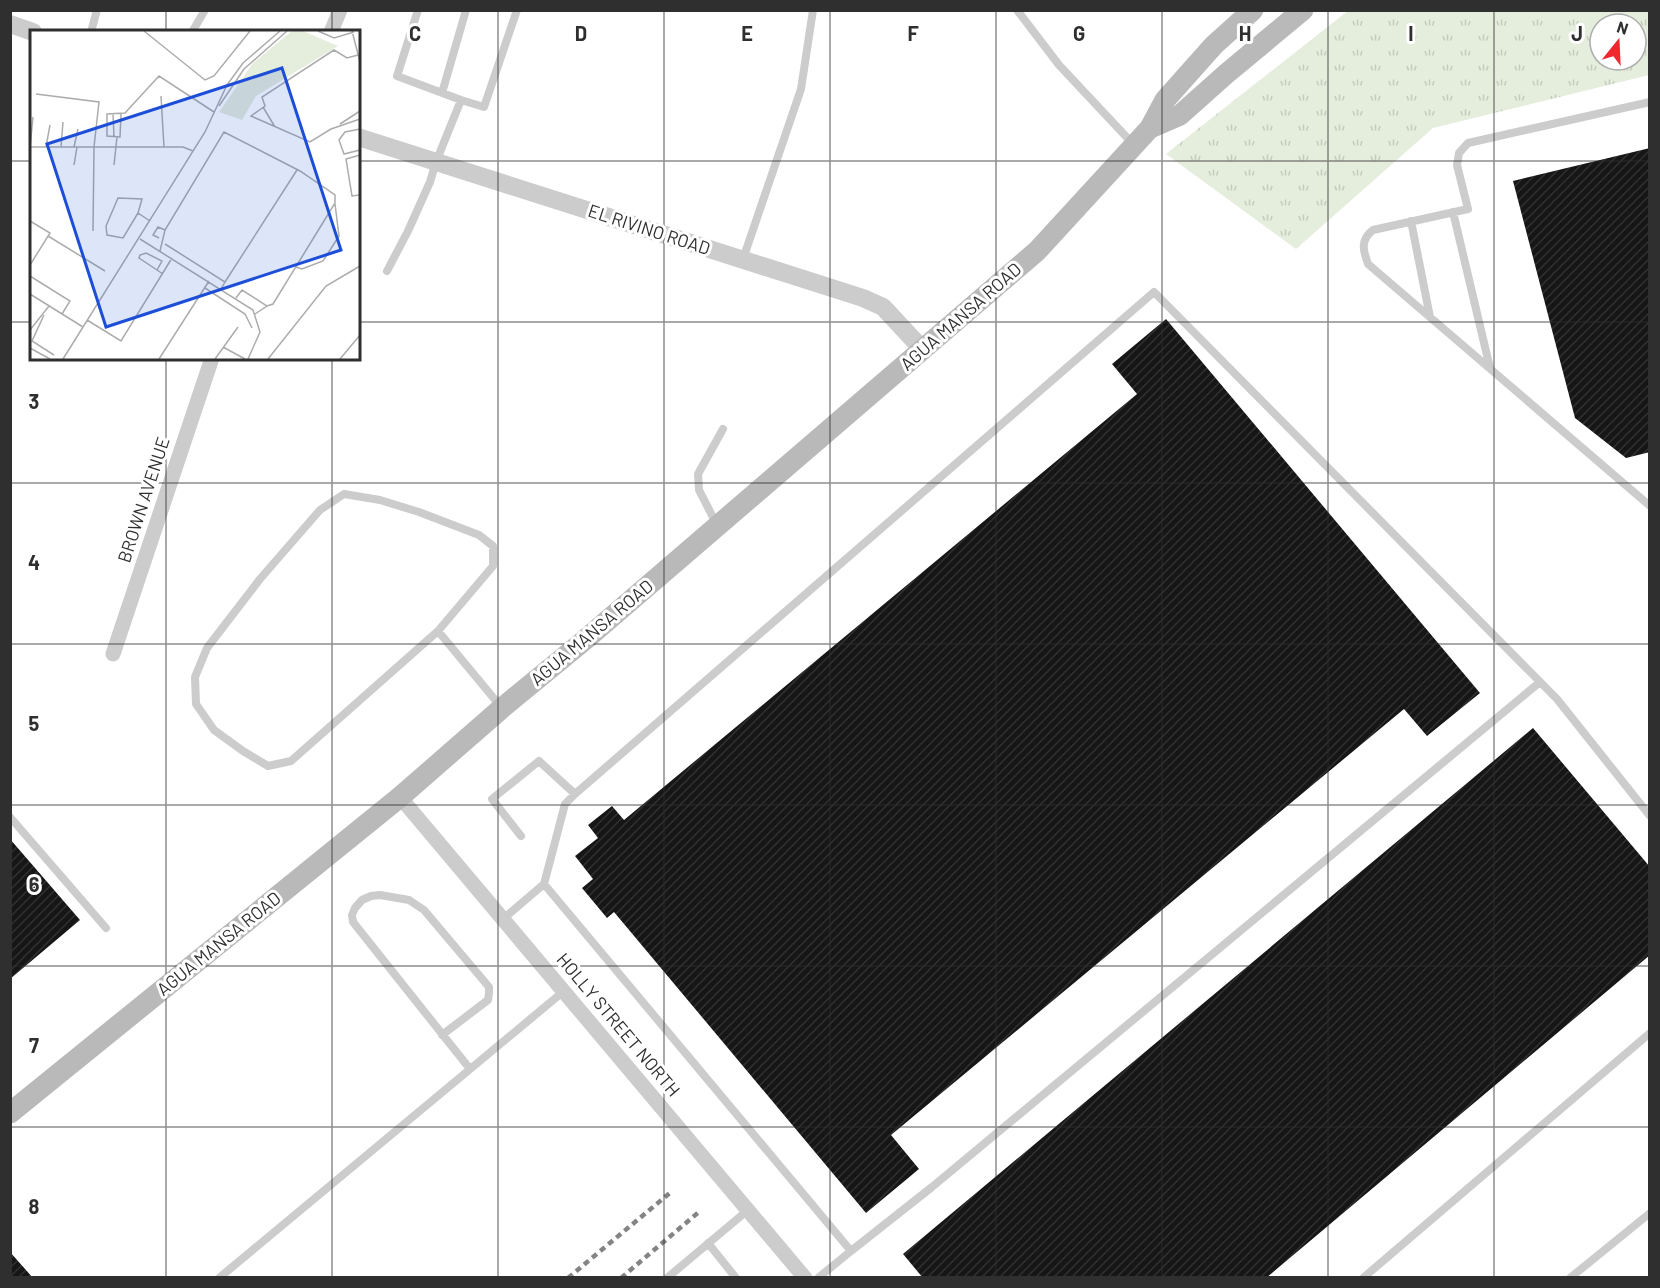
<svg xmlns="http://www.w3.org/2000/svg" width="1660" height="1288" viewBox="0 0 1660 1288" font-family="Barlow,sans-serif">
<defs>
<pattern id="grass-tufts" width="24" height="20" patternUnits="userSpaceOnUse" patternTransform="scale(1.5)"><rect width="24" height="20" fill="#e5eddc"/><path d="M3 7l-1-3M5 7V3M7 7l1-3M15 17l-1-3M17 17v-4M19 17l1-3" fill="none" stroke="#c5ccbd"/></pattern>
<pattern id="building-hatch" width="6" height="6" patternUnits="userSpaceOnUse" patternTransform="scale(1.5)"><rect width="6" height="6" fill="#161616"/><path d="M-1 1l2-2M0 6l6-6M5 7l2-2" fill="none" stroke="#303030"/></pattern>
</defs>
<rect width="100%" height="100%" fill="#fff"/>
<!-- grass -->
<path fill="url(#grass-tufts)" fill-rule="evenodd" d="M1349,10l300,1v64l-216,53 -137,121 -130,-95zM1600,24h36v36h-36z"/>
<!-- building -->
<path fill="url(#building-hatch)" d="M1650,148v304l-24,6 -51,-40 -62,-237z
M1166,319l314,374 -53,43 -23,-27 -513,426 28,34 -53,44 -252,-301 -7,6 -25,-30 11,-9 -18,-23 23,-18 -10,-13 24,-19 12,14 513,-426 -25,-30z
M1533,728l117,139v88l-384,323h-343l-20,-24z
M10,839l70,81 -70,59z
M10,1252l23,26h-23z"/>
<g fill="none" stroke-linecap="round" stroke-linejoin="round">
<!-- service -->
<path stroke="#ccc" stroke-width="8" d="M418,10l-21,66 64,24 23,7 33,-97
M1017,10l42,55 74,79
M91,32l6,-22
M192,32l13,-22
M442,93l24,-83
M1650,102l-182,41 -9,10 -2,12 11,44 -95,21c-13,10 -10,20 -5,34l282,242
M1453,212l37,156
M1411,221l19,96
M743,259l58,-170 12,-79
M387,271l21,-40 22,-49 6,-20 25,-62
M717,525l-18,-35 -1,-16 25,-45
M438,631l-147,130 -23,5 -25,-15 -29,-21 -18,-26 -1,-27 12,-29 53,-69 60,-69 24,-16 36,6 39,12 60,23 14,11v20l-55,65 63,76
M10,817l96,111
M521,836l-29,-37 47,-38 36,33
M544,884l307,367 -33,27
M503,919l41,-35 21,-80 10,-10 579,-502 403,407 93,117
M442,1035l46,-35 1,-7v-6l-65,-77 -15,-10 -29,-5 -9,1 -9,4 -7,8 -3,7 1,7 117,147
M708,1243l28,35
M851,1251l81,-64 608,-505
M219,1278l345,-287
M667,1278l81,-68
M1363,1278l287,-245
M1570,1278l80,-65"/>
<!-- minor -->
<path stroke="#ccc" stroke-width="15" d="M331,32l9,-22
M113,654l99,-296
M400,797l405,481"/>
<!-- tertiary -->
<path stroke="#ccc" stroke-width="18" d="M10,24l23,8
M358,137l505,161 20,9 40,43"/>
<!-- secondary -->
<path stroke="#b9b9b9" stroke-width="21" d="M1150,128l30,-13 46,-41 77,-64
M10,1113l390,-316 102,-89 84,-69 451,-388 113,-123 15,-28 49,-55 39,-35"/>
<!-- rail -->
<path stroke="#848484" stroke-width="4.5" stroke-dasharray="6 4.5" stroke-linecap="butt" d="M568,1278l103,-86
M621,1278l79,-67"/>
</g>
<!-- grid -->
<path fill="none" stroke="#2f2f2f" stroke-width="1.5" stroke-opacity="0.55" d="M166,10v22M332,10v22M498,10v1268M664,10v1268M830,10v1268M996,10v1268M1162,10v1268M1328,10v1268M1494,10v1268M10,161h22M358,161h1292M10,322h22M358,322h1292M166,358v920M332,358v920M10,483h1640M10,644h1640M10,805h1640M10,966h1640M10,1127h1640"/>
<g text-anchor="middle" stroke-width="6" stroke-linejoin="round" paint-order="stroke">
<!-- street labels -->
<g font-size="18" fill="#2f2f2f" stroke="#fff">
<text transform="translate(649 230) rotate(18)" y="6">EL RIVINO ROAD</text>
<text transform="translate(961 317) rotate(-41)" y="6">AGUA MANSA ROAD</text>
<text transform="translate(144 500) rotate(-72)" y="6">BROWN AVENUE</text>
<text transform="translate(592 633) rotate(-40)" y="6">AGUA MANSA ROAD</text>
<text transform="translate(219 944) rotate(-39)" y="6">AGUA MANSA ROAD</text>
<text transform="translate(618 1025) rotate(50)" y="6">HOLLY STREET NORTH</text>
</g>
</g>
<!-- overview -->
<g transform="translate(30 30)">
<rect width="330" height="330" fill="#fff"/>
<path d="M262,1h11l35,15 -82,50 -14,24 -23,-8 34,-49z" fill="#e5eddc"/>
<path fill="none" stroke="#acacac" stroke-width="1.5" d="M114,1l61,49 9,-4 36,-45M288,1l16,7 20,-6M322,1l8,31M328,25l-11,3 -13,-8 -72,47 3,9 -14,10 59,26 21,-13 29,-10M6,64l63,8 -5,45 -1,84M131,66l3,51M189,76l25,-37 43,-38M233,77l12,20M83,84l1,23M91,84l-1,23 -13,-1v-22l18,-1 34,-37 55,36M310,94l20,-13M330,99l-15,3 -6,8 5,14 16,-4M0,117h153l10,4M0,117l3,-30M16,117l4,-22M31,117l2,-25M44,117l4,-18M330,125l-14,4 6,37 8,-1M44,135l3,-18M84,135l3,-28M108,183l-15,25 -16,-3 -1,-9 12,-28 24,1 -4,14 12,8M0,191l20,12 -20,32M18,206l57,35M129,208l-6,-3 5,-8 7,3M110,209l113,71 7,22 -12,27M135,214l60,38 -4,7M130,221l5,-21 59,-98 76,39 35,24v8l-62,101 -6,2M266,237l6,2 21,-8 16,-25 -4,-32M127,240l5,-9 -16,-8 -6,2 -1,3 24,16M0,246l40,25 -8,13M195,252l72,-112M175,258l40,26 7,14M0,264l53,33M206,268l6,-8 25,16 -12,8M14,285l-12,26 22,14M57,290l34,21 51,-83M0,300l19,-24M193,317l22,12M0,318l20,11M33,329l142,-227 22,-47 16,-22 37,-32M129,329l50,-78M185,329l23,-32M238,329l58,-73 34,-20M310,329l20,-24"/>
<path fill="#1d4ed8" fill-opacity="0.15" stroke="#1d4ed8" stroke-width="3" d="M252,38l59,182 -235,77 -59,-183z"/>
<rect width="330" height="330" fill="none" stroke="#2f2f2f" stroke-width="3"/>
</g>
<g font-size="20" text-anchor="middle" font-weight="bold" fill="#2f2f2f" stroke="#fff" stroke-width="6" stroke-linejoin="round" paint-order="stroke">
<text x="415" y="41">C</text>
<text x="581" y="41">D</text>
<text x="747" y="41">E</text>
<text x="913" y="41">F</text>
<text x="1079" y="41">G</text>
<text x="1245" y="41">H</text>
<text x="1411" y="41">I</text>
<text x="1577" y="41">J</text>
<text x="34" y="409">3</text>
<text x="34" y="570">4</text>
<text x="34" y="731">5</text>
<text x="34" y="892">6</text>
<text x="34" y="1053">7</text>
<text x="34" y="1214">8</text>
</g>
<!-- border -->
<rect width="1660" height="1288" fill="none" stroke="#2f2f2f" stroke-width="24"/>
<!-- north arrow -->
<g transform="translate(1618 42) rotate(18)"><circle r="28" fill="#ffffff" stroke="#acacac" stroke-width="1.5"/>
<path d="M0-4.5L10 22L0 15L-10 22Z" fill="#f0272f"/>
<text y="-9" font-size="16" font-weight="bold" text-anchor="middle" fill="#2f2f2f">N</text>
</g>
</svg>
